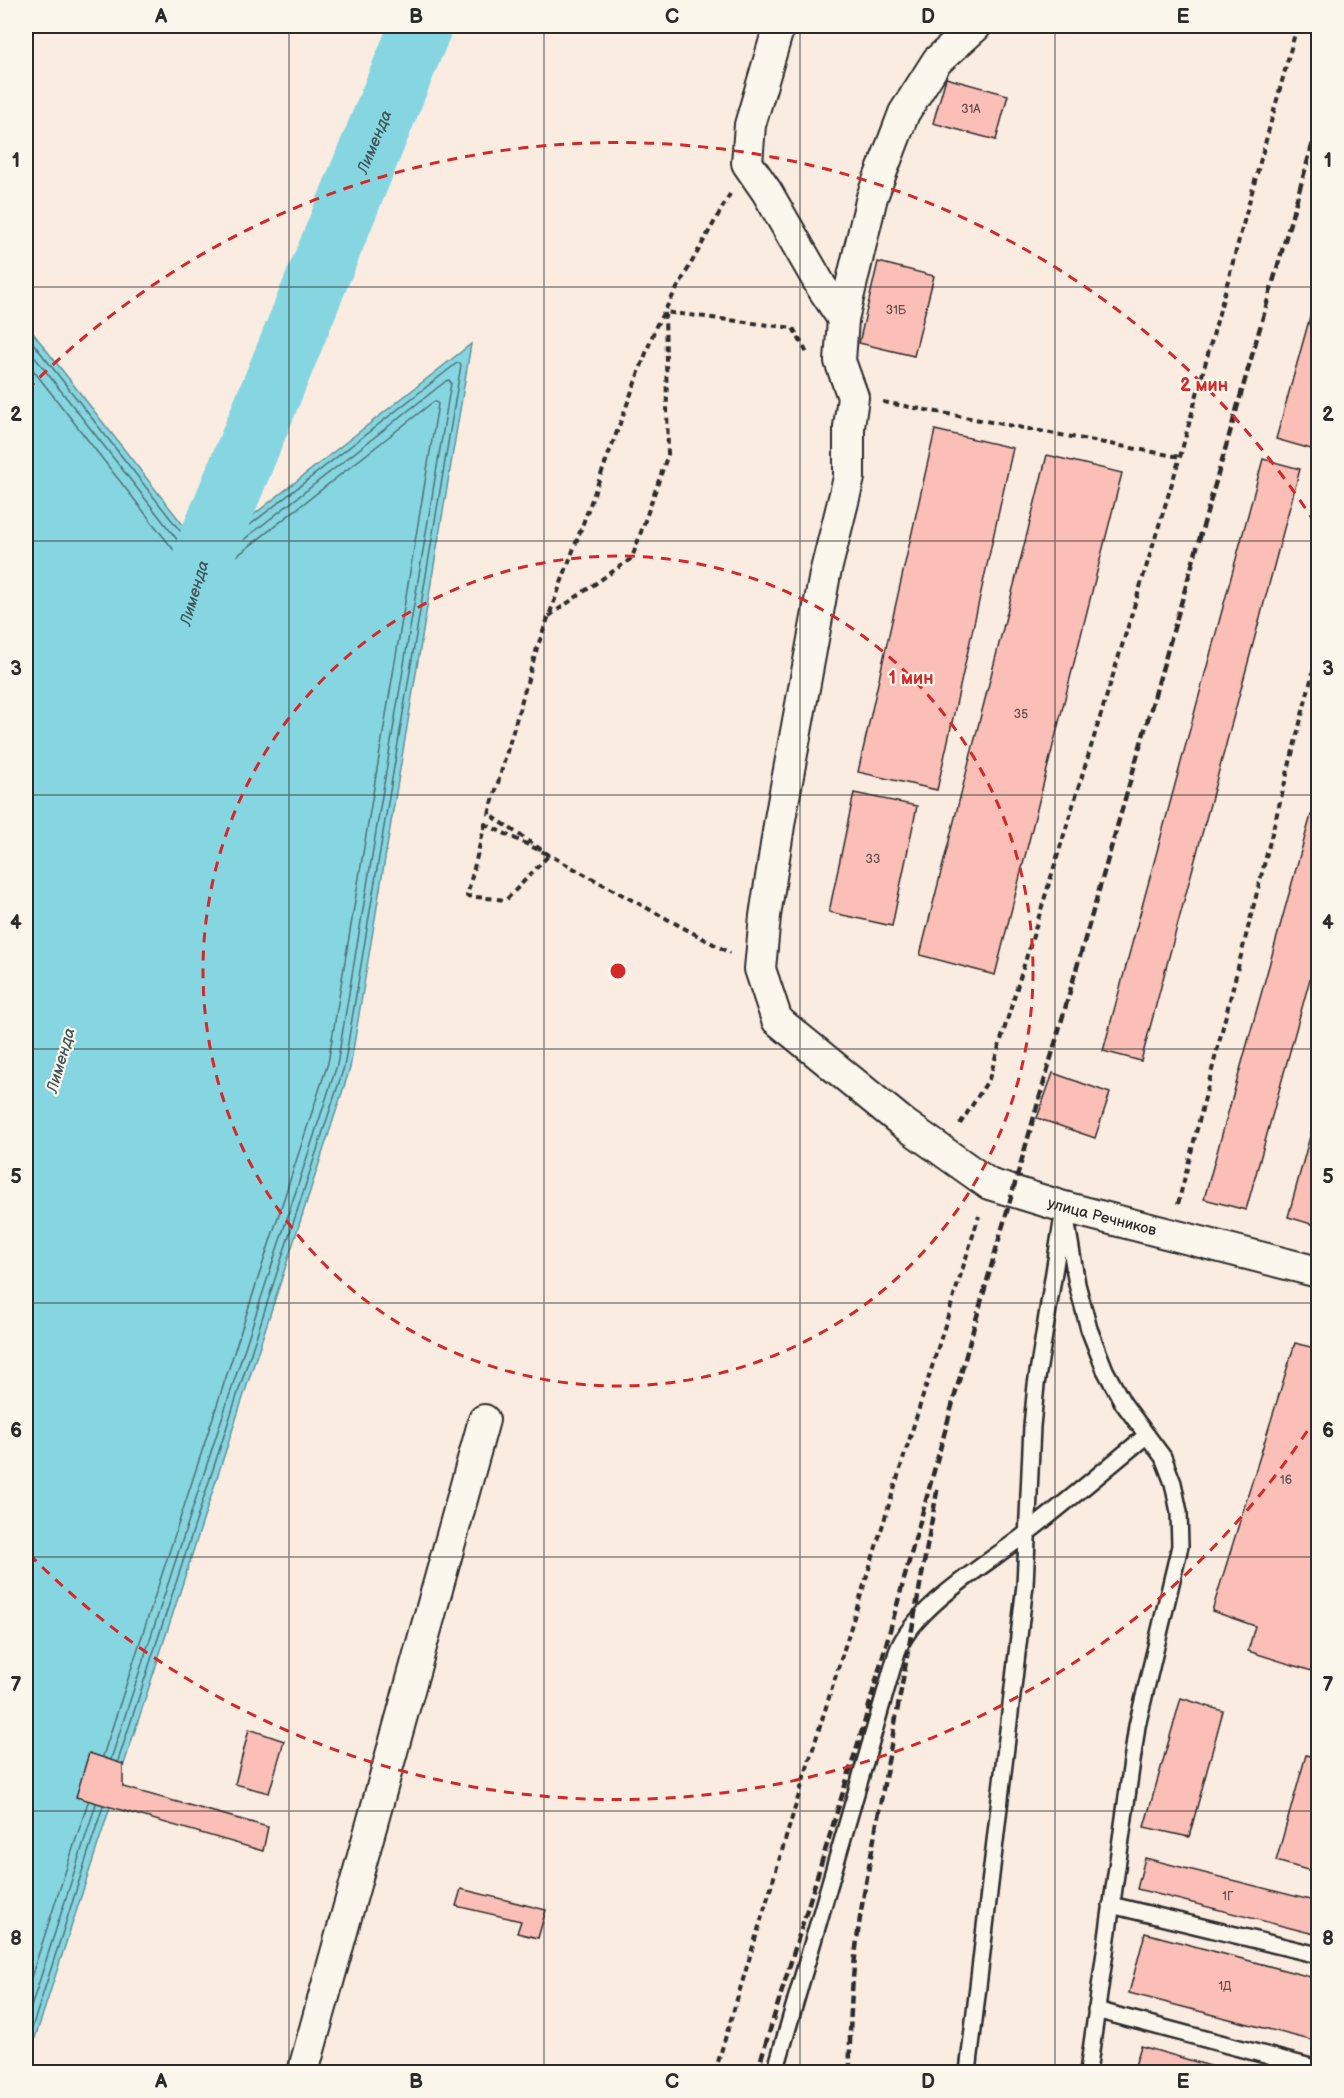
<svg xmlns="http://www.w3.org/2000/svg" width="1344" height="2098" viewBox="0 0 1344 2098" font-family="'Balsamiq Sans',sans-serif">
<rect width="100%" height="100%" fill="#fbece1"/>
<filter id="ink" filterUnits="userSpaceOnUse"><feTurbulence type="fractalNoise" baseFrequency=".0167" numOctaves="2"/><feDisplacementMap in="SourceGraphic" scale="12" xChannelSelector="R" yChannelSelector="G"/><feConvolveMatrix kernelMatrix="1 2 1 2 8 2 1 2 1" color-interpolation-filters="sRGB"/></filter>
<g filter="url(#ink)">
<!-- water -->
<path fill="#86d6e1" stroke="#629298" stroke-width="1.5" d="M26,324l179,229 266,-209 -121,724 -324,998z"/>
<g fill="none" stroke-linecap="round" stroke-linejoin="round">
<!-- shore -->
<path stroke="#4f6f74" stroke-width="1.5" d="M26,334l173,221 5,3 5,-1 248,-194h3l1,2 -117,702 -226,694
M26,346l167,214 11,6 10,-3 232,-182 3,-1 2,3 -114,682 -226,694
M26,361l161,206c9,9 20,10 32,3l214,-168h3l2,2 -110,659 -225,693
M26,1993l62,-191
M26,2023l70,-219
M26,2047l77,-241"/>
<!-- river -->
<path stroke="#86d6e1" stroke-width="62" id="s1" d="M181,636l24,-83 216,-527"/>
</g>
<!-- building -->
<path fill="#fbbfb7" stroke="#2b2b2b" stroke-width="1.5" d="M946,78l62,17 -12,45 -63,-17z
M878,262l56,14 -20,80 -55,-13z
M1318,288v163l-42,-12z
M935,430l78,18 -76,342 -79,-18z
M1047,455l75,18 -127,502 -75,-20z
M1263,459l37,10 -159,592 -38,-10z
M854,793l63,13 -25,120 -63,-14z
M1311,815l7,2v133l-72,260 -42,-11z
M1053,1073l57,20 -15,45 -58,-20z
M1318,1107v119l-30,-9z
M1295,1343l23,6v324l-70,-22 7,-25 -43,-15z
M1181,1698l42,13 -34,126 -45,-10z
M249,1729l35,12 -15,52 -34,-9z
M89,1753l34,11v23l145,40 -5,24 -187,-54z
M1306,1755l12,3v115l-42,-12z
M1145,1858l173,44v33l-181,-46z
M461,1889l85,21 -8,28 -21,-5 4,-12 -65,-15z
M1145,1933l173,46v63l-189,-49z
M1141,2046l90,26h-98z"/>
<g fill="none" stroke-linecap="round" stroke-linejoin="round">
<defs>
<path id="service" d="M1064,1207l13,77 12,45 16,41 18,33 40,54 10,26 6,29 1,34 -43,180 -49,346
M1111,1905l207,50
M1096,2010l222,59
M775,2072l122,-420c16,-45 92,-89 130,-119 41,-32 80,-65 120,-98
M968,2072l57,-487 7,-159 4,-41 26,-163"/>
<g id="minor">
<path d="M779,26l-29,99 -3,38 20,29 54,94 22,33"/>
<path id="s2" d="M976,26l-39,35 -33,52 -32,84 -29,122 -3,42 13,36 -4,30v51l-24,96 -45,245 -15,97 -5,53 17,51 126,103 86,61 75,23 254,65"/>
<path d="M303,2072l181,-652"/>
</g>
</defs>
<!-- service casing -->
<use href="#service" stroke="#2b2b2b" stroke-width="20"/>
<!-- minor casing -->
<use href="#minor" stroke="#2b2b2b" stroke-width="34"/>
<!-- path -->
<path stroke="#2b2b2b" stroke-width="4" stroke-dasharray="6 4.5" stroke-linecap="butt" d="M730,194l-74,132 -119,322 -48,166 60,41 181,98
M883,402l297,55
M549,616l83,-58 36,-104 -3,-142 128,16 14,25
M485,824l64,31 -43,45 -39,-4z
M960,1124l29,-45 191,-622 117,-431
M1178,1204l140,-552
M715,2072l92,-304 172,-552"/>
<!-- service -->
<use href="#service" stroke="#fbf7ec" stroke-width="15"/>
<!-- minor -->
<use href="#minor" stroke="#fbf7ec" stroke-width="30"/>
<!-- rail -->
<path stroke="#2b2b2b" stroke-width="4.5" stroke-dasharray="9 4.5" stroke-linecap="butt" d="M757,2072l107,-348 109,-394 345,-1205
M850,2072c-1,-56 3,-112 12,-167l76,-419"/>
</g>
</g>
<!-- grid -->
<path fill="none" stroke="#2b2b2b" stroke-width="1.5" stroke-opacity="0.55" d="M289,26v2046M544,26v2046M800,26v2046M1055,26v2046M26,287h1292M26,541h1292M26,795h1292M26,1049h1292M26,1303h1292M26,1557h1292M26,1811h1292"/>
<!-- distance rings -->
<g fill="none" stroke="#d62828" stroke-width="3" stroke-dasharray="10 8">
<circle cx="618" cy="971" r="415"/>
<path d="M1317 1416A829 829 0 0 1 27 1552M27 390A829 829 0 0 1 1317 526"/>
</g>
<g text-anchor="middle" stroke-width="4.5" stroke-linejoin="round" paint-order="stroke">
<!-- number labels -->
<g font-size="12" fill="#5f504e">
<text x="971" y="113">31А</text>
<text x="896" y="314">31Б</text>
<text x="1021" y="718">35</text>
<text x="873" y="863">33</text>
<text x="1286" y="1484">16</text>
<text x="1228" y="1900">1Г</text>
<text x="1225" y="1990">1Д</text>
</g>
<!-- street labels -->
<g font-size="15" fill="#2b2b2b" stroke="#fbf7ec">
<text dy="5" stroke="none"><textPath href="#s2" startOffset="1430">улица Речников</textPath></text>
</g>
<!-- water labels -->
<g font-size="16" font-style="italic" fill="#425658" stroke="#fbf7ec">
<text dy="6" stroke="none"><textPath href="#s1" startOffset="531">Лименда</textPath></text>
<text dy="6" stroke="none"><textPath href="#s1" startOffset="45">Лименда</textPath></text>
<text transform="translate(60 1060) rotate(-74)" y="6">Лименда</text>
</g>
</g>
<circle cx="618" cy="971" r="9" fill="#d62828" stroke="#fbf7ec" stroke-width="3"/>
<g font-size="18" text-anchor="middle" font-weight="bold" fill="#d62828" stroke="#fbf7ec" stroke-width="4.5" stroke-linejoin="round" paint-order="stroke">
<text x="1204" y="391">2 мин</text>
<text x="911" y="684">1 мин</text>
</g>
<!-- margin -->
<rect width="1344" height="2098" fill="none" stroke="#fbf7ec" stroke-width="66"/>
<rect x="33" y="33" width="1278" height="2032" fill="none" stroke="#2b2b2b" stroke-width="2"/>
<g font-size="20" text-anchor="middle" font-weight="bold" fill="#2b2b2b">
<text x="161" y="23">A</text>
<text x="416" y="23">B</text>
<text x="672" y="23">C</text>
<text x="928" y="23">D</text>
<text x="1183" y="23">E</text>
<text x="16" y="167">1</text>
<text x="1328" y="167">1</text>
<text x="16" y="421">2</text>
<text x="1328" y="421">2</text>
<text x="16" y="675">3</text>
<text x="1328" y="675">3</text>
<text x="16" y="929">4</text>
<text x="1328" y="929">4</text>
<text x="16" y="1183">5</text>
<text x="1328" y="1183">5</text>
<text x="16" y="1437">6</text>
<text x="1328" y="1437">6</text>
<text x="16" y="1691">7</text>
<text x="1328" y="1691">7</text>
<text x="16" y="1945">8</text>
<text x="1328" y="1945">8</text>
<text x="161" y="2088">A</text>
<text x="416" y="2088">B</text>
<text x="672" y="2088">C</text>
<text x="928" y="2088">D</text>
<text x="1183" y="2088">E</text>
</g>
</svg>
